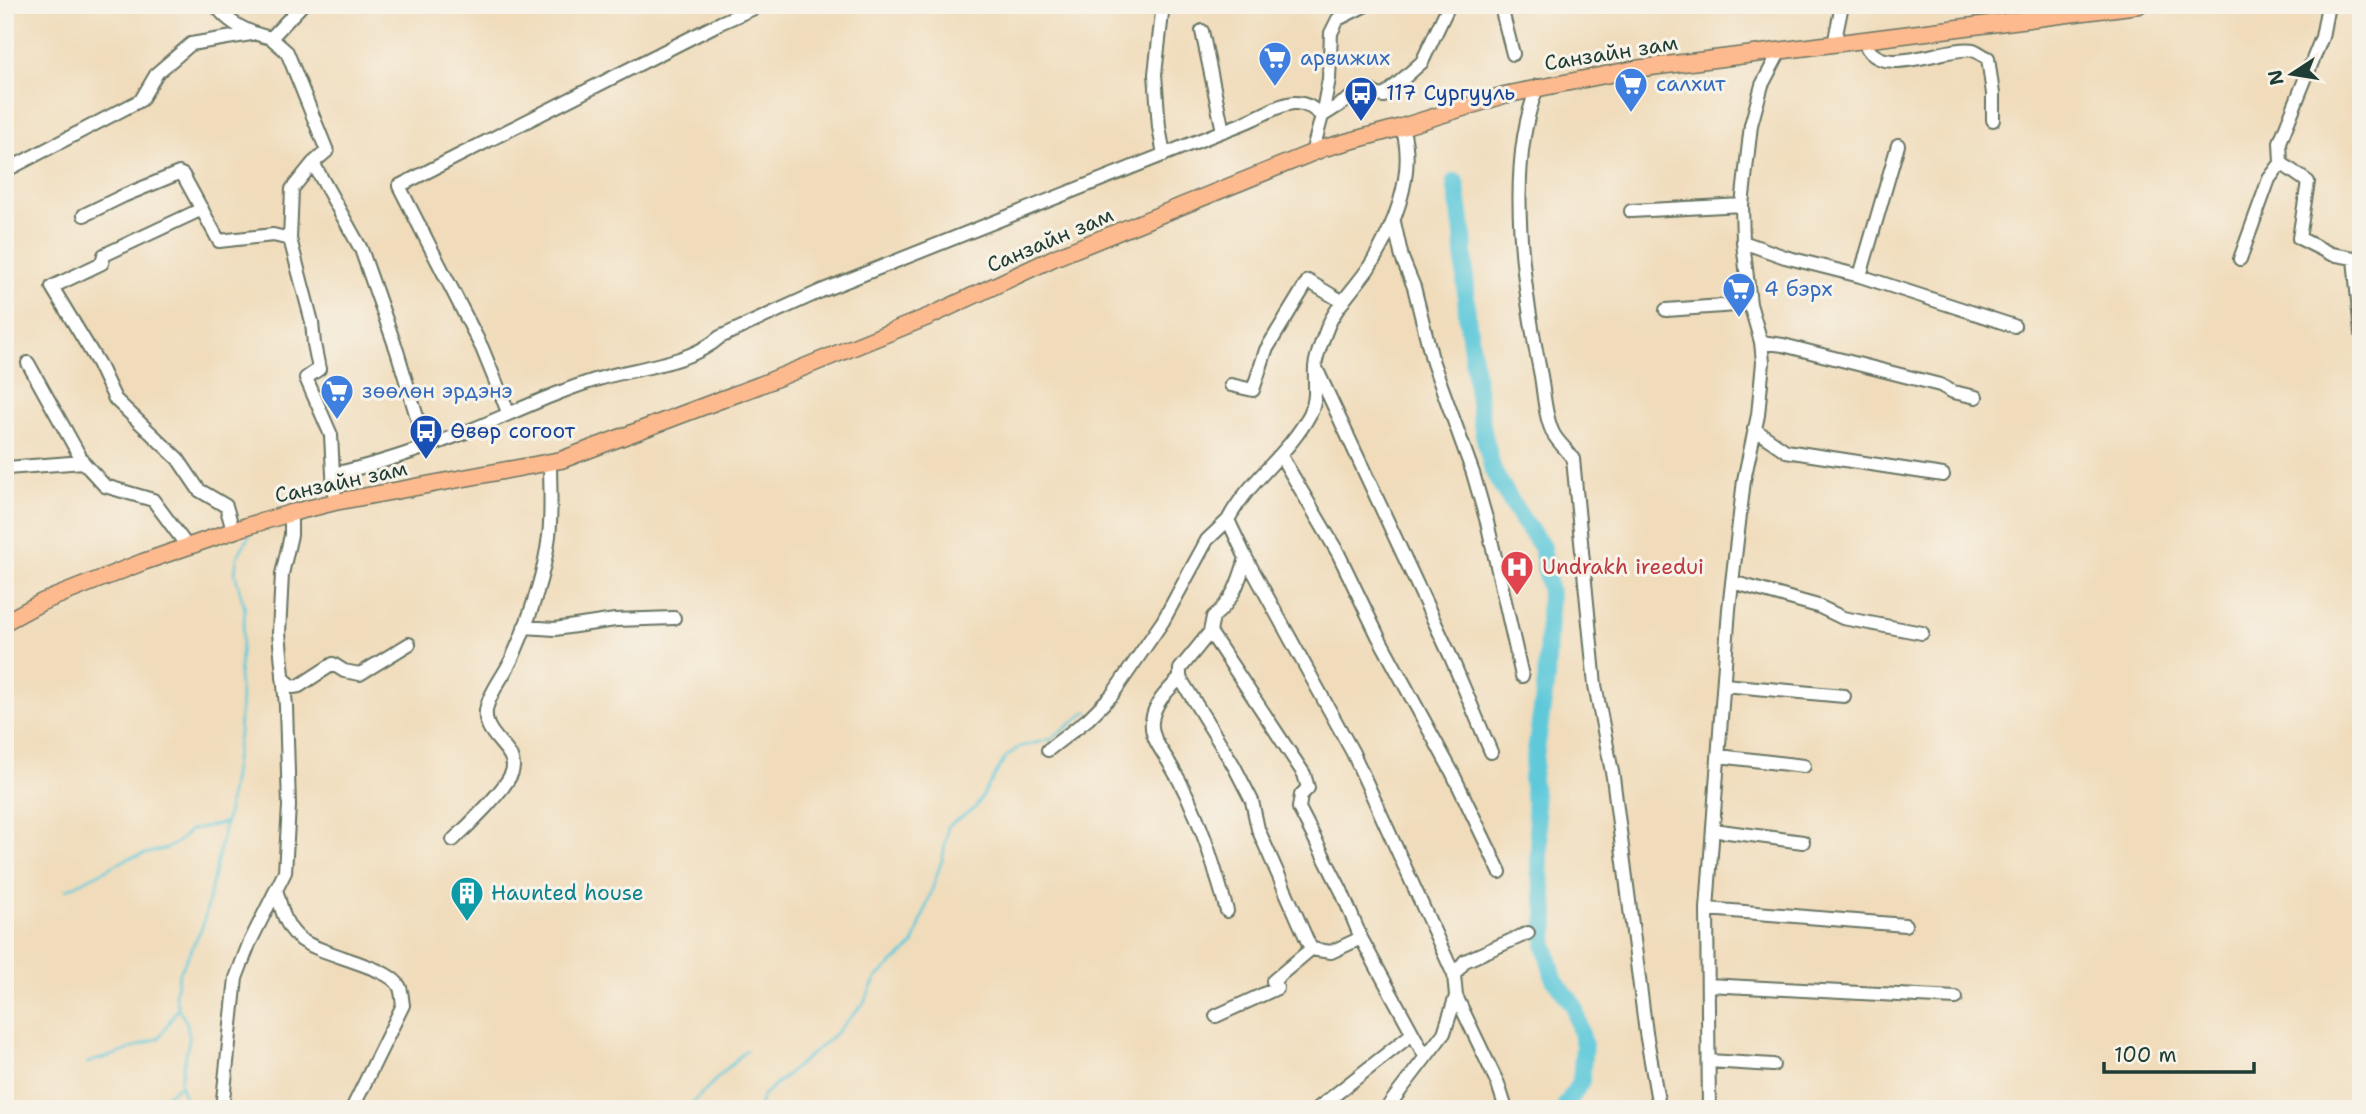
<svg xmlns="http://www.w3.org/2000/svg" width="2366" height="1114" viewBox="0 0 2366 1114" font-family="'Shantell Sans',sans-serif">
<rect width="100%" height="100%" fill="#f7f3e8"/>
<filter id="ink" filterUnits="userSpaceOnUse"><feTurbulence type="fractalNoise" baseFrequency=".0143" numOctaves="2"/><feDisplacementMap in="SourceGraphic" scale="14" xChannelSelector="R" yChannelSelector="G"/><feConvolveMatrix kernelMatrix="1 2 1 2 8 2 1 2 1" color-interpolation-filters="sRGB"/></filter>
<filter id="wash" filterUnits="userSpaceOnUse"><feTurbulence type="fractalNoise" baseFrequency=".00686" numOctaves="4" result="noise"/><feDisplacementMap in="SourceGraphic" scale="28" xChannelSelector="R" yChannelSelector="G"/><feGaussianBlur stdDeviation="1.57" result="paint"/><feColorMatrix in="noise" values="0 0 0 0 0 0 0 0 0 0 0 0 0 0 0 0 0 1.4 0 .05"/><feComposite in="paint" operator="in"/></filter>
<g filter="url(#wash)">
<rect width="100%" height="100%" fill="#f0dbba"/>
<g fill="none" stroke-linecap="round" stroke-linejoin="round">
<!-- stream -->
<path stroke="#5fc9da" stroke-width="2.5" d="M66,890l63,-32 39,-10 11,-7 11,-11 34,-7
M87,1063l30,-9 42,-16 19,-30
M158,1109l7,-13 16,-11
M188,1109l-8,-27 9,-42 -2,-17 -8,-13 -4,-15 4,-21 24,-49 24,-109 12,-82 2,-38 -2,-19 6,-68 -10,-35 2,-17 15,-26
M686,1109l60,-59
M758,1109l5,-14 72,-61 28,-30 13,-26 37,-33 30,-88 5,-31 27,-18 31,-51 13,-10 32,-8 37,-28"/>
<!-- river -->
<path stroke="#5fc9da" stroke-width="18" d="M1455,182l8,51 4,83 16,115 10,40 25,42 24,34 8,46 -4,88 -14,97 7,63v28l7,41 -1,35 9,34 20,27 10,39 -3,36 -17,28"/>
</g>
</g>
<g filter="url(#ink)">
<g fill="none" stroke-linecap="round" stroke-linejoin="round">
<defs>
<path id="minor" d="M216,5c12,19 33,28 55,33
M302,5l-31,33 16,14 40,99 -14,12 -21,26 -2,50 22,83 2,22 5,25 -13,9 25,57 2,39
M1163,5l-8,69 4,53 5,28
M1504,5l-1,10 10,39
M2328,5l-6,32 -42,105 1,21 27,19 -9,56 32,16 23,4 7,75
M1202,31l21,100c11,-4 22,-8 32,-13 26,-12 43,-26 67,-2l38,-24 9,-2 9,5 6,1 38,-34 27,-57
M1864,41c14,42 80,4 109,9 4,1 10,6 15,8l5,36v26
M1834,44l8,-39
M1538,86c-34,81 -14,206 3,290 3,18 4,41 12,57 5,10 14,16 20,26l22,226 18,92 33,256 12,68 -1,8
M1312,153l10,-37 7,-37 2,-46 7,-14 28,-14
M313,163l48,86 36,102 29,96
M5,171l136,-71 16,-27 34,-29 60,-10
M202,209l-98,46 -2,8 -50,24 46,76 17,36 63,60 21,31 27,16 7,24
M1631,211l111,-6
M84,215l39,-19 56,-23 4,2 36,66 54,-6 17,4
M1394,222l8,36 12,29 19,76 40,110 14,49 35,154
M1743,242l42,15 75,19 154,50
M2240,259l29,-80 12,-16
M1860,276l38,-131
M1666,310l84,-6
M1761,342l22,3 157,40 13,7 23,5
M28,363l55,99 22,24 48,14 34,46
M1316,368l134,287 41,97
M1231,385l22,5 13,-40 42,-69 35,21
M508,412l-26,-64 -83,-162 321,-163 41,-18
M1754,429l32,22 157,24
M1281,456l57,97 40,83 74,136 48,100
M5,466l2,2 76,-6
M335,502l-2,-28c47,-10 93,-26 138,-44 44,-18 88,-40 134,-53 37,-10 86,-14 115,-40l101,-46 402,-160
M1732,582l86,24 25,12 79,15
M524,627l31,2 60,-9 59,-2
M1210,632l94,142 4,14 -7,7 -2,13 42,82 20,48 64,118
M283,678l10,9 6,-1 34,-22 11,7 16,3 49,-30
M1180,678l54,88 18,35 6,28 53,120 20,3 30,-14
M1724,685l120,11
M1048,750l40,-31 24,-24 51,-74 44,-81 21,-20
M1719,756l85,10
M1713,830l90,12
M453,840c14,-13 53,-51 59,-68 8,-24 -34,-36 -25,-66 5,-18 20,-34 27,-52 16,-37 30,-78 35,-118 3,-24 1,-50 1,-75
M276,889c5,18 8,36 23,49 21,18 93,28 101,50 2,5 2,12 3,17l-51,104
M1707,909l198,16
M1227,911c-14,-49 -29,-101 -56,-145 -7,-13 -21,-28 -19,-44 1,-18 16,-32 28,-44v-9l30,-37 3,-15c20,-16 26,-35 33,-59
M1454,975l11,-14 63,-28
M1708,985l248,13
M1456,996l42,88 8,25
M1216,1016l61,-28 -4,-7 38,-32
M1709,1061l64,4
M222,1109l14,-131 13,-34 36,-72 4,-66 -3,-100 -7,-73 3,-59 9,-39v-22
M1317,1109l95,-75
M1386,1109l58,-76 12,-37 -2,-21 -101,-222 -107,-195 -18,-38c20,-39 61,-66 82,-106 8,-16 4,-30 5,-47 1,-12 7,-25 11,-36 8,-23 28,-42 42,-62 25,-39 49,-95 34,-142
M1709,1109l-2,-200 22,-300 15,-129 14,-65 5,-53 -2,-20 -11,-38 -7,-62 -1,-37 9,-80 11,-40 18,-34"/>
<path id="major" d="M5,622l37,-20 101,-40 104,-36 44,-13 44,-11 226,-42 199,-75 170,-69 126,-59 268,-109 78,-21 102,-32 131,-26 504,-64"/>
</defs>
<!-- minor casing -->
<use href="#minor" stroke="#687463" stroke-width="16"/>
<!-- major casing -->
<use href="#major" stroke="#687463" stroke-width="19"/>
<!-- minor -->
<use href="#minor" stroke="#fff" stroke-width="12"/>
<!-- major -->
<use href="#major" stroke="#fcba8e" stroke-width="16"/>
</g>
</g>
<!-- icons -->
<defs>
<symbol id="supermarket-pin" viewBox="-11 -11 22 30"><path d="M0 17L-7.5 6A9.5 9.5 0 1 1 7.5 6Z" fill="#3f7fe0" stroke="#f7f3e8"/><path d="M-6-5.5h2.5l.6 2H6L4.5 2H-2.5L-4.4-4H-6ZM-1.5 3.2a1.3 1.3 0 1 0 .1 0ZM3 3.2a1.3 1.3 0 1 0 .1 0Z" fill="#fff"/></symbol>
<symbol id="bus-pin" viewBox="-11 -11 22 30"><path d="M0 17L-7.5 6A9.5 9.5 0 1 1 7.5 6Z" fill="#1a4fb4" stroke="#f7f3e8"/><path d="M-5-6H5V4H4V6H2V4H-2V6H-4V4H-5ZM-3.5-4V0h7V-4ZM-3.5 1.2v1.5H-2V1.2ZM2 1.2v1.5H3.5V1.2Z" fill="#fff"/></symbol>
<symbol id="hospital-pin" viewBox="-11 -11 22 30"><path d="M0 17L-7.5 6A9.5 9.5 0 1 1 7.5 6Z" fill="#e0444e" stroke="#f7f3e8"/><path d="M-5-5h3v3.5h4V-5h3V5h-3V1.5h-4V5h-3Z" fill="#fff"/></symbol>
<symbol id="building-pin" viewBox="-11 -11 22 30"><path d="M0 17L-7.5 6A9.5 9.5 0 1 1 7.5 6Z" fill="#0f9aa8" stroke="#f7f3e8"/><path d="M-4-6H4V6H1V3H-1V6H-4ZM-2.5-4.3h1.7v1.8h-1.7ZM.8-4.3h1.7v1.8H.8ZM-2.5-1h1.7V.8h-1.7ZM.8-1h1.7V.8H.8Z" fill="#fff"/></symbol>
</defs>
<g fill-rule="evenodd">
<use href="#supermarket-pin" x="1256" y="39" width="38" height="52"/>
<use href="#supermarket-pin" x="1612" y="65" width="38" height="52"/>
<use href="#bus-pin" x="1342" y="74" width="38" height="52"/>
<use href="#supermarket-pin" x="1720" y="270" width="38" height="52"/>
<use href="#supermarket-pin" x="318" y="372" width="38" height="52"/>
<use href="#bus-pin" x="407" y="412" width="38" height="52"/>
<use href="#hospital-pin" x="1498" y="548" width="38" height="52"/>
<use href="#building-pin" x="448" y="874" width="38" height="52"/>
</g>
<g text-anchor="middle" stroke-width="6" stroke-linejoin="round" paint-order="stroke">
<!-- street labels -->
<g font-size="21" fill="#1f3d34" stroke="#f7f3e8">
<text transform="translate(1611 53) rotate(-9)" y="7">Санзайн зам</text>
<text transform="translate(1050 240) rotate(-23)" y="7">Санзайн зам</text>
<text transform="translate(341 482) rotate(-12)" y="7">Санзайн зам</text>
</g>
<!-- shop labels -->
<g font-size="21" fill="#366cbe" stroke="#f7f3e8" text-anchor="start">
<text x="1300" y="65">арвижих</text>
<text x="1656" y="91">салхит</text>
<text x="1764" y="296">4 бэрх</text>
<text x="362" y="398">зөөлөн эрдэнэ</text>
</g>
<!-- transit labels -->
<g font-size="21" fill="#164399" stroke="#f7f3e8" text-anchor="start">
<text x="1386" y="100">117 Сургууль</text>
<text x="450" y="438">Өвөр согоот</text>
</g>
<!-- health labels -->
<g font-size="21" fill="#be3a42" stroke="#f7f3e8" text-anchor="start">
<text x="1542" y="574">Undrakh ireedui</text>
</g>
<!-- culture labels -->
<g font-size="21" fill="#0d838f" stroke="#f7f3e8" text-anchor="start">
<text x="491" y="900">Haunted house</text>
</g>
</g>
<!-- margin -->
<rect width="2366" height="1114" fill="none" stroke="#f7f3e8" stroke-width="28"/>
<!-- north arrow -->
<g transform="translate(2292 74) rotate(258)" stroke="#f7f3e8" stroke-width="5" paint-order="stroke">
<path d="M0-5L12 26L0 18L-12 26Z" fill="#1f3d34"/>
<text y="-10" font-size="19" font-weight="bold" text-anchor="middle" fill="#1f3d34">N</text>
</g>
<!-- scale -->
<path d="M2104 1062v10h150v-10" fill="none" stroke="#1f3d34" stroke-width="3.5"/>
<text x="2114" y="1062" font-size="21" fill="#1f3d34" stroke="#f7f3e8" stroke-width="5" paint-order="stroke">100 m</text>
</svg>
